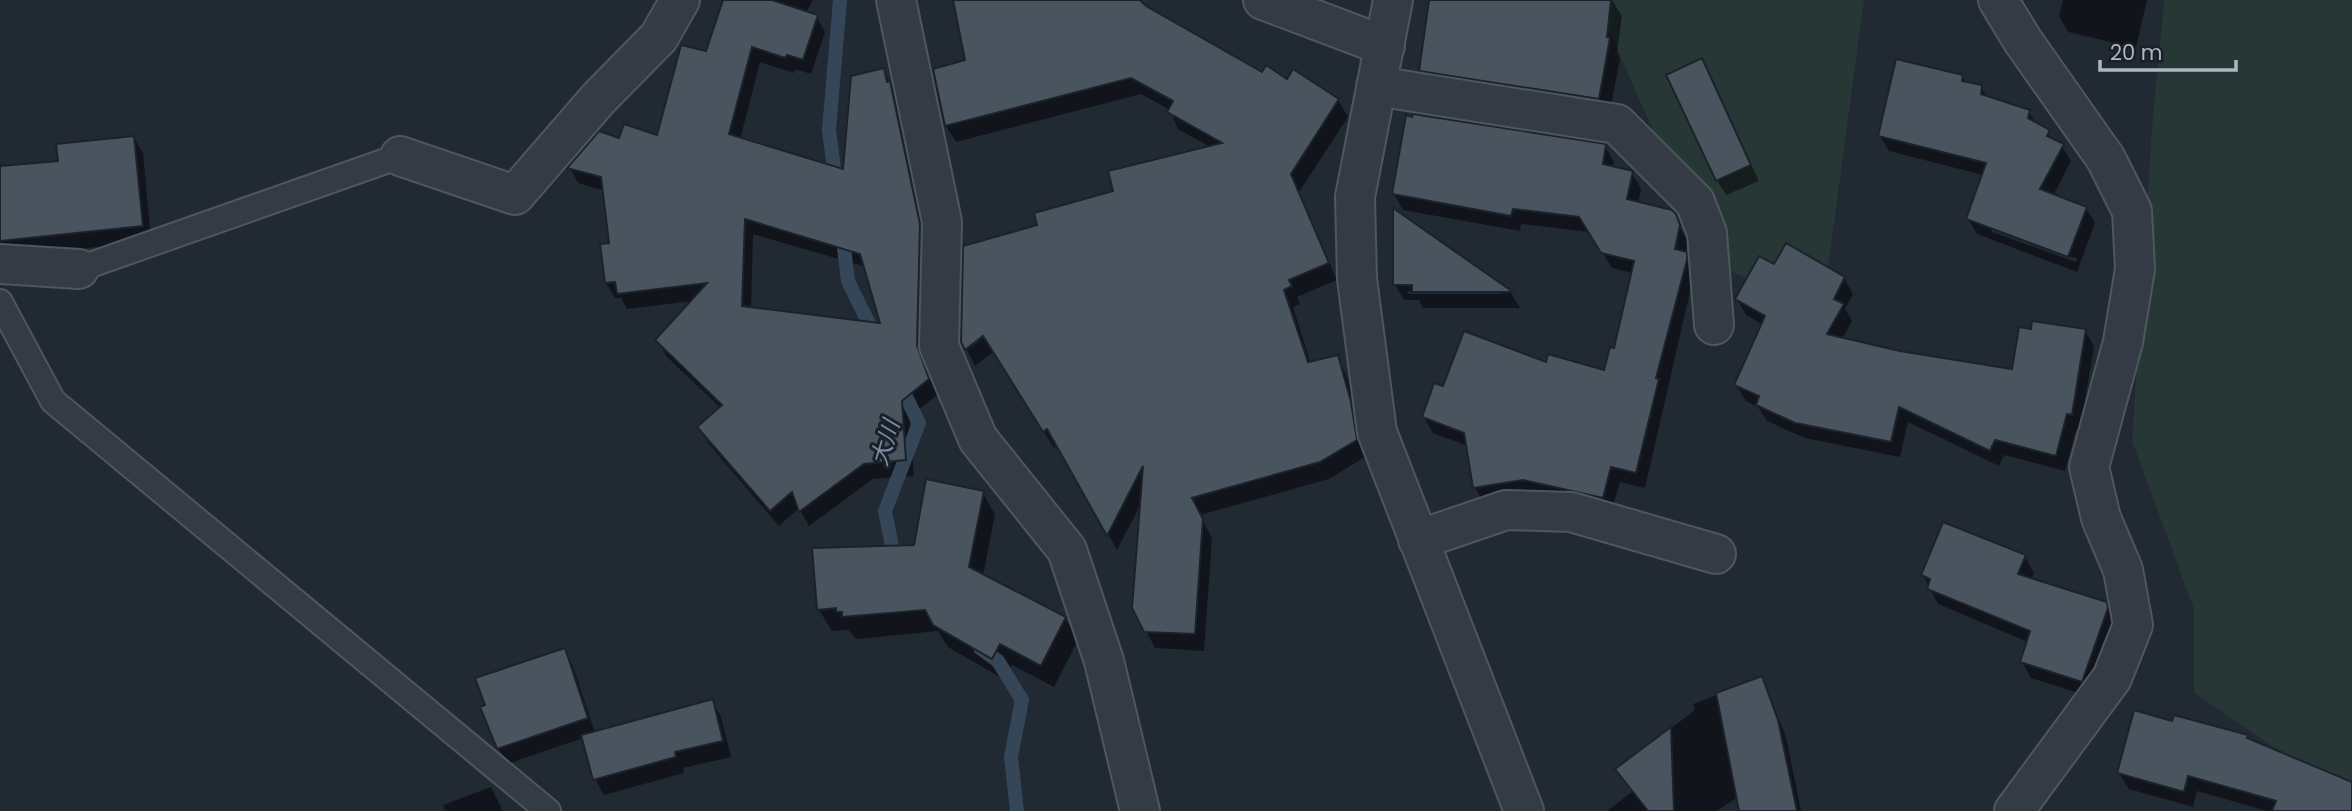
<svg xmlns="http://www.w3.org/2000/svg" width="2352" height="811" viewBox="0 0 2352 811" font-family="Poppins,'Noto Sans JP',sans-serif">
<rect width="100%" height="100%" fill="#212933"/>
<!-- green -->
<path fill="#263736" d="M1596,0h268l-42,312 -112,-50z
M2164,0h188v800l-158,-107v-84l-62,-168 20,-313z"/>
<!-- shadow -->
<path fill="#0007" fill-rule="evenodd" d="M728,0h85l-7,13 10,3 9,16 -14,42 -16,-5 -1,4 -34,-11 -20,78 104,31 39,-101 15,28 30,143 -3,122 12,32 -28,22 5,59 -41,3 -64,47 -10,-18 -20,18 -71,-83 -9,-16 22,-19 -55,-52 -8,-16 35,-39 -66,8 -6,-11h-6l-9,-15 5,-39 -6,-53 -27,-8 -8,-15 50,-28 39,-3 49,-84zM753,234l113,33 17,58 -132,-16z
M954,0h182l126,74 76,26 10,17 -49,75 38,88 -40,17 3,7 -7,3 18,57 26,-7 9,17 14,46 5,37 -36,22 -129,36 12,23 -8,113 -49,-3 -9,-17 -4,-129 -25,48 -59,-105 -4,3 -60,-97 -19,15 -12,-24 76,-116 173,-78 -34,-19 -8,-19 -29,-16 -185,48 -10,-16 -11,-56 32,-9zM989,329l2,2 -21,17v-4z
M1431,0h181l10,16 -5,37 3,5 -11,59 -178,-28 -10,-19z
M2063,0h84l-11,48 -68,-16 -9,-16z
M1701,60l58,121 -33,14 -9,-15z
M1962,76l4,7 15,4 7,11 41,14 7,12 26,22 9,15 -18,35 33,12 9,15 -18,49 -100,-38 -9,-15 15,-44 -94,-24 -9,-15zM1992,228l85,31 -1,3 -84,-30z
M134,138l9,15 8,88 -126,14 -25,-2v-86l60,-5z
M1605,146l9,16 -1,6 19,5 9,16 -3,15 33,8 17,30 -3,12 10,16 -50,218 -25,-6 -9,31 -127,-10 -9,-15 -7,-42 -35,-13 -9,-16 20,-28 103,-25 58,8 11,-22 17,-77 -21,-5 -22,-36 -69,-8 -1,7 -117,-21 -9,-16z
M1395,212l116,81 9,15h-97l-4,-8h-15l-9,-15zM1408,291h91l3,3h-94z
M1775,267l69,11 9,16 -8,15 7,12 -10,19 57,13 114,18 72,-40 9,15 -14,84h-4l-11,41 -61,-16 -5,11 -91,-44 -8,35 -95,-19 -38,-17 -9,-14 -12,-6 -10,-16 27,-60 -17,-10 -9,-16z
M982,492l13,22 -12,62 82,42 13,22 -24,47 -42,-22 -7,15 -57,-33 -10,-16 -81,8 -9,-9 -16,1 -13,-21 96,-64z
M2025,557l9,16 -3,7 74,24 10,16 -24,77 -60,-19 -9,-16 6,-20 -90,-38 -15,-29z
M564,651l9,15 22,67 117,-32 9,16 10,40 -48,11 1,5 -80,22 -9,-16 -12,-41 -76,26 -9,-16z
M1762,678l24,59 15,74h-60l-3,-14 -21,14h-110l25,-19 -14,-23 77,-59 -2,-6z
M2174,723l73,13 2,4 103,44v27h-85l-70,-20 -4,16 -64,-18 -10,-16z
M491,787l12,24h-58l-2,-6z"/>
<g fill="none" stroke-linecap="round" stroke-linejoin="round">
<!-- stream -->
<path stroke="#364659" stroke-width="14" d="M836,184l-7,-54 11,-130
M842,232l6,49 28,57
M895,562l-10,-51 34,-88 -21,-42
M980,648l18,13 24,39 -11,57 6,54"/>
</g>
<!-- building -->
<path fill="#49545f" stroke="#1b222b" stroke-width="2" fill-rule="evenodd" d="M723,0h49l46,15 -15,45 -16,-5 -2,3 -33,-11 -23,87 114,35 8,-93 33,-8 3,14 3,-1 30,143 -3,121 12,34 -27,22 4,59 -42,4 -65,48 -7,-20 -22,19 -73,-84 25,-22 -67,-65 52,-57 -90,11 -2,-12 -10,1 -5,-39 9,-1 -8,-66 -34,-9 32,-37 20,7 5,-14 33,11 24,-90 25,6zM745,219l115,35 20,69 -138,-17z
M953,0h187l6,6 116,66 4,-7 21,14 6,-10 46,30 -48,75 38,89 -40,17 3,6 -8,4 24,72 30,-7 13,47 6,38 -37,22 -128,36 11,21 -8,115 -51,-2 -12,-24 11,-142 -36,70 -60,-107 -4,3 -60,-96 -18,14 -4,-8 2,-96 74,-21 -3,-12 79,-22 -5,-20 114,-28 -55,-31 6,-11 -42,-23 -186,48 -12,-57 32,-9z
M1429,0h182l-4,37 3,1 -11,61 -180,-28z
M1702,58l49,107 -35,16 -50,-106z
M1896,59l67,16 -1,6 20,4 -1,9 49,16 -2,8 22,12 -3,6 17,8 -24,45 47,18 -19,50 -102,-38 20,-56 -108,-27z
M1413,114l193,30 -3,20 30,7 -6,28 45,11 4,4 4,11 -5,24 12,3v8l-31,118 3,1 -23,94 -25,-6 -8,31 -80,-18 -50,8 -9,-55 -42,-16 12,-34 9,3 21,-55 82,31 2,-8 56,16 6,-23 4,1 20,-87 -33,-8 -22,-36 -66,-8 -2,7 -119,-22 14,-79 6,2z
M134,136l9,90 -143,15v-75l58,-5 -2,-17z
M1393,208l120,84h-101v-7h-19z
M1786,243l59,34 -11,22 10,5 -17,30 73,17 112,18 7,-42 12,2 1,-8 54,8 -14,86 -5,-1 -11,42 -61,-16 -5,11 -91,-44 -8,35 -96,-19 -39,-18 3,-9 -25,-11 31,-69 -30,-17 24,-43 15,8z
M926,479l58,12 -15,76 97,50 -25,49 -41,-22 -8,15 -59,-34 -8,-15 -83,7v-5h-6v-4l-19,2 -5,-62 102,-3z
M1943,522l83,33 -8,19 89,28 1,6 -26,74 -62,-20 10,-31 -103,-42 3,-10 -9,-4z
M565,648l23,70 -91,31 -17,-42 5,-2 -10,-27z
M1762,676l16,44 19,91h-58l-23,-118z
M713,699l10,42 -48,11 1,5 -83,23 -12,-45z
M2134,710l38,11 2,-6 74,20 -1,3 105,44v29h-80l4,-10 -88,-25 -4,16 -67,-19z
M1671,727l3,84h-26l-33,-42z"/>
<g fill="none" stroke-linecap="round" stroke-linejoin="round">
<defs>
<path id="lane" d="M79,269l321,-113
M0,302l53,99 495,410"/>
<path id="street" d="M896,0l46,222 -3,124 39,93 89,111 37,111 36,150
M1263,0l122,46
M1393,0l-38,197 2,82 20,153 147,379
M1998,0l25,41 83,118 26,52 3,58 -12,73 -34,125 12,51 22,52 10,55 -21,53 -98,133
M1376,86l241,38 78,78 12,31 7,92
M400,156l115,39 84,-97 60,-61 21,-37
M0,264l79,5
M1418,540l88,-30 65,2 145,42"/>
</defs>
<!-- lane casing -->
<use href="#lane" stroke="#4e565f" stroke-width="28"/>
<!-- street casing -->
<use href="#street" stroke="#4e565f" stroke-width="42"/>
<!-- lane -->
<use href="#lane" stroke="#343b44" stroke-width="24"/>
<!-- street -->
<use href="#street" stroke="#343b44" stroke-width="38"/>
</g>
<g text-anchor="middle" stroke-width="6" stroke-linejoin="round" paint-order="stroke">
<!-- water labels -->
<g font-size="23" font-style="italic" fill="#798ea7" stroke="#1a2028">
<text transform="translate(885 443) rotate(-73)" y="8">大川</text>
</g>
</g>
<!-- scale -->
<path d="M2100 60v10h136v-10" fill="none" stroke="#aeb6c1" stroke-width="3.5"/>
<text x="2110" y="60" font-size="21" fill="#aeb6c1" stroke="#1a2028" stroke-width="5" paint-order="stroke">20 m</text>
</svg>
